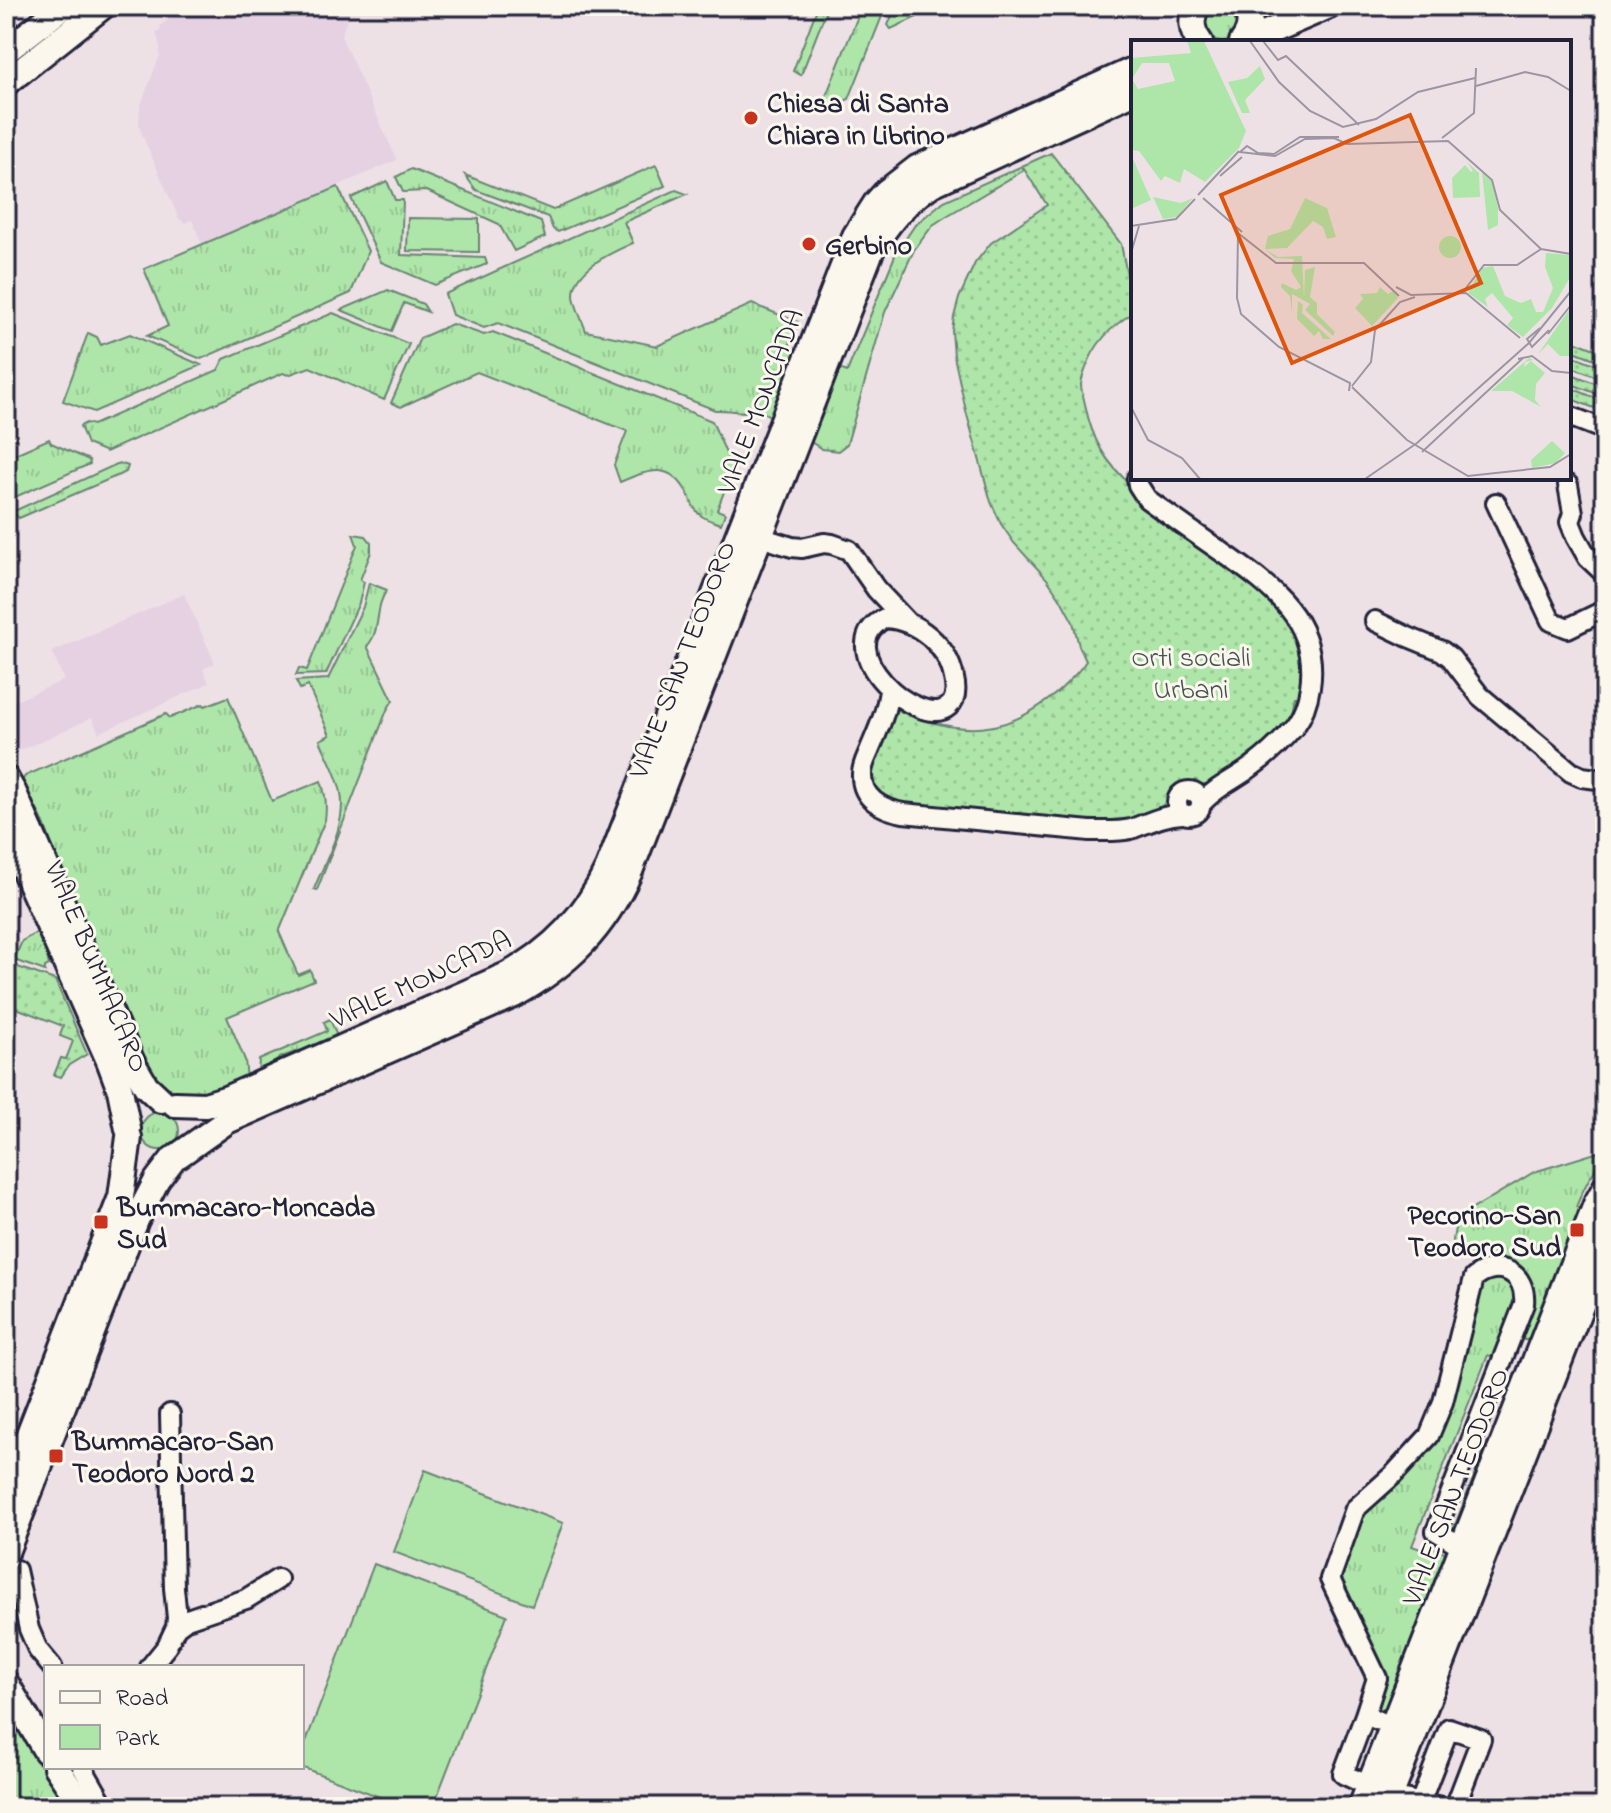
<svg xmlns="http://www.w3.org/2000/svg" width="1611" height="1813" viewBox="0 0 1611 1813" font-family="'Indie Flower',sans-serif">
<defs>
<pattern id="grass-tufts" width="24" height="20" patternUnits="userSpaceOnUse" patternTransform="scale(2)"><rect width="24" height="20" fill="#aee6a9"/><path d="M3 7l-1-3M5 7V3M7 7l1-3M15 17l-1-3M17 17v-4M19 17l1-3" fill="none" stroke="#95c592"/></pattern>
<pattern id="garden-dots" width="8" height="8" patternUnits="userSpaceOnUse" patternTransform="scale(2)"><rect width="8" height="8" fill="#aee6a9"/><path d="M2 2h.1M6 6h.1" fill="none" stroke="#95c592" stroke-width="1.8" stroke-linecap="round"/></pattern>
</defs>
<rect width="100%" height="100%" fill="#eee1e6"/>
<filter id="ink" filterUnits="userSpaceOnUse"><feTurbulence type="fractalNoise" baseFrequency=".0125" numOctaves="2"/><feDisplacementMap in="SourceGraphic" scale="16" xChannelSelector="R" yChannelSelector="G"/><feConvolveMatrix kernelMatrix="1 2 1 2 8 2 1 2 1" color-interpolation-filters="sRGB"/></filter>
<g filter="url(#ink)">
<!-- built -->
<path fill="#e5d1e2" d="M185,6h167l-11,30 56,124 -195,85 -10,-25 -7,3 -6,-4 -38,-87 -2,-8 1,-17 20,-52v-9l-4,-13 5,-4 -1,-3z
M184,594l31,69 -12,6 6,14 -110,50 -7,-15 -82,37 -4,-10v-22l2,-1 -2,-5v-12l58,-25 -12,-28z"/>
<!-- grass -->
<path fill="url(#grass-tufts)" stroke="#688472" stroke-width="2" d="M818,6h10l-27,69 -8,-4z
M862,6h24l-37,93 -29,12z
M896,6h30l-9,11 -26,12 -3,-4z
M1209,6h24l8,13 -6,18c-9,6 -16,6 -25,2l-9,-22z
M656,165l9,21 -107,46 -5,-3 -5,-12 -72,-27 -11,-15 88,35z
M1022,166l2,4 -79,47 -12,8 -19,25 -29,62 -38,132 -9,7 -16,-2 -62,-39c-15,5 -29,-1 -45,0l-217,-87 -14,5 -32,-13 -7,-21 231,-104 11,4 -63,28 9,21c-20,9 -59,25 -59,52 0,9 9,27 12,36l71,15 95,-42 46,18 -10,27 59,23 49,-119 19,-28 29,-24z
M411,169l130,53 4,15 -31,14 -15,-27 -72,-33 -24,1 -7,-15z
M387,181l8,19h8l-2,55 84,3 2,6 -52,21 -54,-23 -30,-64z
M338,187l30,64 -17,42 -150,66 -54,-23 21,-10 -24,-57z
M388,290l35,14 5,8 -24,-9 -12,28 -51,-21z
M333,313l76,31 -25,56 -74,-33 -22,8 -5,-2 -177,79 -19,-8 -7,-18 6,-3 7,2 125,-55 6,-11z
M452,324l32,11 9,-3 219,89 21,48 -16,41 8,3 -4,11c-6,-2 -13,-4 -18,-7 -8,-5 -11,-13 -14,-21 -18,-35 -38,-27 -69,-14l-6,-17 13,-34 -150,-59 -76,35 -10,-4 29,-65z
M88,333l9,4 4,8 29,-11 71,31 -107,47 -31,-11z
M49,439l2,4 38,17 1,4 -84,37v-43z
M119,463l9,3 -2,6 -107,46 -7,-6z
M353,534l13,2 5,6v10l-11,28 4,2 -5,21 -33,71 -30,1 3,-7 8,2 50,-125z
M369,583l18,7c-13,16 -5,41 -20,56l26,54 -6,10 -70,180 -3,-1c11,-28 33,-65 27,-96 -3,-18 -14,-36 -21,-53l10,-5 -22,-49 -8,3 -4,-8 32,-2 35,-72z
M228,697l44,104 49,-20c5,13 6,25 4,39l-46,112 19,43 12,-5 4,10 -87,37 18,43 2,19c-41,17 -71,28 -102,-12l-90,-207c-3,-15 -7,-29 -14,-43 -6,-12 -14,-21 -20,-34l4,-7 141,-62 4,4 33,-14 2,2z
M36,933l6,2 7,30 -4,2v4l-31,-11 8,-19z
M330,1019l6,15 -3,7c-17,8 -36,8 -53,17 -8,5 -14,12 -22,16l1,-14 68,-29 -3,-9z
M141 1131a19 19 0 1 1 38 0a19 19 0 1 1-38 0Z
M1605,1150v7c-14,16 -22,31 -29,50l7,3 -51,130h-8l-2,-7 9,-39 -45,-29 -15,-2 -13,-9 -4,-7 -1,-7 2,-12 11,-15 68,-41z
M1490,1277h16l13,20 -21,62 -10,-4 -76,191 11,4 3,-6 23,10 -63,156 -9,-2 -39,-130 24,-62 47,-49 70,-176 4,-9z
M1487,1443l2,1 -3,17 -29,70 -4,1 -7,-5 1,-4 8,2z
M6,1700l64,107h-64z"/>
<!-- park -->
<path fill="#aee6a9" stroke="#688472" stroke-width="2" d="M408,218l71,1v33l-72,-1z
M425,1470l138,53 -31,82 -138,-53z
M374,1564l133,51 -74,192h-27l-105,-40 1,-15z"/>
<!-- garden -->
<path fill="url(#garden-dots)" stroke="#688472" stroke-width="2" d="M1051,153l70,91 12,62v7c-22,13 -38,30 -47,55 -2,5 -5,12 -5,17 0,6 3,13 4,19 7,36 20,58 48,83l124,97 22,21 19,29 7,39 -6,24h-5l-2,10 3,4 -23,31 -57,40c-11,4 -31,2 -37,6 -7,5 -11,14 -17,19 -16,11 -36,15 -54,19l-211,-21 -19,-9 -8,-20 4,-16 22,-51c64,28 113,29 167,-21 9,-9 17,-16 24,-27l-7,-15 -6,-24 -13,-24 -13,-19 -33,-36 -13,-19 -10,-22 -25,-91 -12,-55 -2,-25 2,-14 5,-19 16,-35 16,-20 56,-38 -25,-39z
M1569,339l36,14v10l-36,-14z
M1569,354l36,14v12l-36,-14z
M1569,373l34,13 -3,9 -31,-12z
M1569,387l29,12 -4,9 -25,-10z
M12,965l43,15 32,74 -18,11 -8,12 -7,-2 7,-17 5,1 7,-18 -13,-5 3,-10 -57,-22v-23z"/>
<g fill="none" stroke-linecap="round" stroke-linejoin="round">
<defs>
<path id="minor" d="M1569,416l36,14
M1137,478l1,7 9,14c25,18 50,36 75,53 48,34 98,68 88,135 -2,13 -7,28 -15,39 -13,16 -28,30 -45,42 -16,12 -36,20 -49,36
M1568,485l5,28 -3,9 6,15 12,21 17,16
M1496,503l55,118 17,7 31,-15 6,-5
M760,537l32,10 10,1 22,-5 8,1 17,6 27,39 31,33
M885,618c33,2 63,28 69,60 2,9 3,21 -5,28 -29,26 -123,-58 -64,-88z
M1375,621l33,16 34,14 9,7 29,38 91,76 11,5 23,3
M889,689c-2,22 -11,41 -19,60 -3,8 -8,16 -8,25 -1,25 20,35 41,39l187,18c14,0 28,1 41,-2 17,-6 32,-14 51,-15
M1177 803a12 12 0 1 1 24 0a12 12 0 1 1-24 0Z
M16,1570l13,59 9,21 14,17
M176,1627l11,-8 59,-20 32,-20
M150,1667l17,-21 9,-19 1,-9 -3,-30 -4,-174
M1365,1715l-22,59 26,12
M1392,1726l-27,-11 12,-37 -47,-99 25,-70 38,-34 36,-39 14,-34 31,-124c24,-20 53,-6 50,26l-88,227 27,16
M82,1767l23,40
M1390,1796l51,11
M1420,1803l29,-75 32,11 -26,68"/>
<path id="major" d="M1197,6c-7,13 -6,25 3,36
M1242,42c9,-11 10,-24 3,-36
M1245,42l84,-36
M6,51l58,-45
M6,83l97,-77
M6,779l8,14 118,269 14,24 15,14
M6,829l104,234 10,27 8,39
M175,1104l30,1 23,-7 279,-123c45,-24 80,-61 101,-107l247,-632 21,-33 10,-11 31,-24 216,-98
M179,1155l48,-34 287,-126c55,-31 90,-66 116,-124l241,-620c16,-28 34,-49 61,-67l201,-92
M6,1493l115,-296 8,-60
M6,1552l130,-332 21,-40 16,-21
M6,1683l40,68
M56,1767l27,40
M1361,1807l235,-603 9,-16
M1386,1807l219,-563"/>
</defs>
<!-- minor casing -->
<use href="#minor" stroke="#22223b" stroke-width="24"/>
<!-- major casing -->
<use href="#major" stroke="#22223b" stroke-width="30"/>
<!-- minor -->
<use href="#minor" stroke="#fbf7ec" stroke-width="18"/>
<!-- major -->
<use href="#major" stroke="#fbf7ec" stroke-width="24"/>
</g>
</g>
<!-- markers -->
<g fill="#c8321e" stroke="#fbf7ec" stroke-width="3">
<circle cx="751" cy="118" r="8"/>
<circle cx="809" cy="244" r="8"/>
<rect x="93" y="1214" width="16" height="16" rx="4"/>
<rect x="1569" y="1222" width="16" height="16" rx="4"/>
<rect x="48" y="1448" width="16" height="16" rx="4"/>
</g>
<g text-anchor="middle" stroke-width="6" stroke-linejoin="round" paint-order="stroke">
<!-- poi labels -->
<g font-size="28" font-weight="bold" fill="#22223b" stroke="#fbf7ec" text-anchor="start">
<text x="767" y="112">Chiesa di Santa<tspan x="767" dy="32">Chiara in Librino</tspan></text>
<text x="825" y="254">Gerbino</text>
<text x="117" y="1216">Bummacaro-Moncada<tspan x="117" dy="32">Sud</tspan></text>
<text x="1561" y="1224" text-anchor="end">Pecorino-San<tspan x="1561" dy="32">Teodoro Sud</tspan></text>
<text x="72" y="1450">Bummacaro-San<tspan x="72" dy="32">Teodoro Nord 2</tspan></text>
</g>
<!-- street labels -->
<g font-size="28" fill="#22223b" stroke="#fbf7ec">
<text transform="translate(759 401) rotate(-69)" y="10">VIALE MONCADA</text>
<text transform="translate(681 659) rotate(-69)" y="10">VIALE SAN TEODORO</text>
<text transform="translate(98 966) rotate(67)" y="10">VIALE BUMMACARO</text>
<text transform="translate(420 978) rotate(-25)" y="10">VIALE MONCADA</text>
<text transform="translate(1454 1486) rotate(-69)" y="10">VIALE SAN TEODORO</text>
</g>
<!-- park labels -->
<g font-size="28" fill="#455356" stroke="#fbf7ec">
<text x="1191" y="666">Orti sociali<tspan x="1191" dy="32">Urbani</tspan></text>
</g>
</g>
<!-- overview -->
<g transform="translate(1131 40)">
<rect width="440" height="440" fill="#eee1e6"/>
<path d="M56,1h17l42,90 -7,17 -34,34 -21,-13 -4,14 -15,-7 -4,5 -22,-30 -8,-1v-92l60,-5zM11,23h27l6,18 -37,8 -6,-10zM129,26l5,13 -20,21 5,13h-8l-14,-31 19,-4zM0,114l20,46 -20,9zM336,122l12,11 1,24 -27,1 -1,-20 13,-13 6,7 2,-1zM351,132l10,9 6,27v17l-10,5zM22,157l28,6 12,-5 -16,19 -14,2zM134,209l13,8 24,-1 2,41 1,-27 10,-3 -5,30 7,6v11l18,18 -2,4 -28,-26 5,-6 -18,-10v19l-2,-17 -9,-9 1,-4 14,7 5,-3 -10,-16 3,-12 -19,-1zM415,213l25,2v21l-19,32 -29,29 -16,-12 6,-7 -21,-25 -7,6 3,8 -20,-14 14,-25 11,-2 12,30 16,7 10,-4 5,13h7l10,-24 -8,-21zM249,247l8,7 6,-4 4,8 -26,28 -17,-18 8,-9 -3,-5 17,-1zM167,261l5,4 -1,8 29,26h-8l-4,-8 -5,5 -17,-17zM440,267v49h-11l-12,-12 -10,10zM398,318l4,2 -8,2 -1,5 7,-6 14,12 -9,11 -1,16 6,7 -29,-16h-21zM421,401l13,12 -9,10 -24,5 -1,-8z" fill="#aee6a9" fill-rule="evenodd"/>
<path d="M308 207a11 11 0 1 1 22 0a11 11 0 1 1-22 0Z" fill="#aee6a9"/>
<path d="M174,158l22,10 9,29 -9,2 -4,-12 -10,-6 -26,27 -22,1 3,-13 22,-7z" fill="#aee6a9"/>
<path fill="none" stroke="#9c95a2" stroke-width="2" d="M119,1l29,41 31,29 33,16 33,-8 42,-27 57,-14M132,1l15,19 8,-4 73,69M345,46l49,-14 23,5 23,14M208,97h-39l-26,17 -16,-1 -11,-7 -7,6 35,4 30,-17 29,-1 13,6 101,-3 44,39 8,30 41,39 30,5M311,98l32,-25 2,-45M89,136l22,-19M67,155l41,-44M72,158l39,34M0,186l45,-7 19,-20M0,213l8,-27M265,247l15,8 55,-2 54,45M331,253l22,-28h33l24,-16M409,288l-13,11 5,8 17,-17M417,294l23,-29M387,319l14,-3 20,15 19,2M221,346l19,-24 4,-32 25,-28 15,-5M221,347l55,53 61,36 82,-9 21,-13M218,351l1,-8 -71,-36 -38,-33 -4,-16 1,-65 38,30h88l35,33M0,367l17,33 34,18 18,21M291,412l101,-94M234,439l52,-36 112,-100 42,-52"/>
<path fill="#de560e" fill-opacity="0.15" stroke="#de560e" stroke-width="4" d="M279,75l71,168 -189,80 -71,-168z"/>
<rect width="440" height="440" fill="none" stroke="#22223b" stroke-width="4"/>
</g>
<!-- margin -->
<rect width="1611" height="1813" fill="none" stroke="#fbf7ec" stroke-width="32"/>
<rect x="16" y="16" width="1579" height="1781" fill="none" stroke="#22223b" stroke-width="3" filter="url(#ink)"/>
<!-- legend -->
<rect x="44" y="1665" width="260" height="104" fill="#fbf7ec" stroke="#a4a2a5" stroke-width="2"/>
<rect x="60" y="1691" width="40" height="12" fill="#fbf7ec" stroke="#a4a2a5" stroke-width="2"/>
<text x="116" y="1705" font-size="24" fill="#22223b">Road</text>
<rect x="60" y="1725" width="40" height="24" fill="#aee6a9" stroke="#a4a2a5" stroke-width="2"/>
<text x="116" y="1745" font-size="24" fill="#22223b">Park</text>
</svg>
